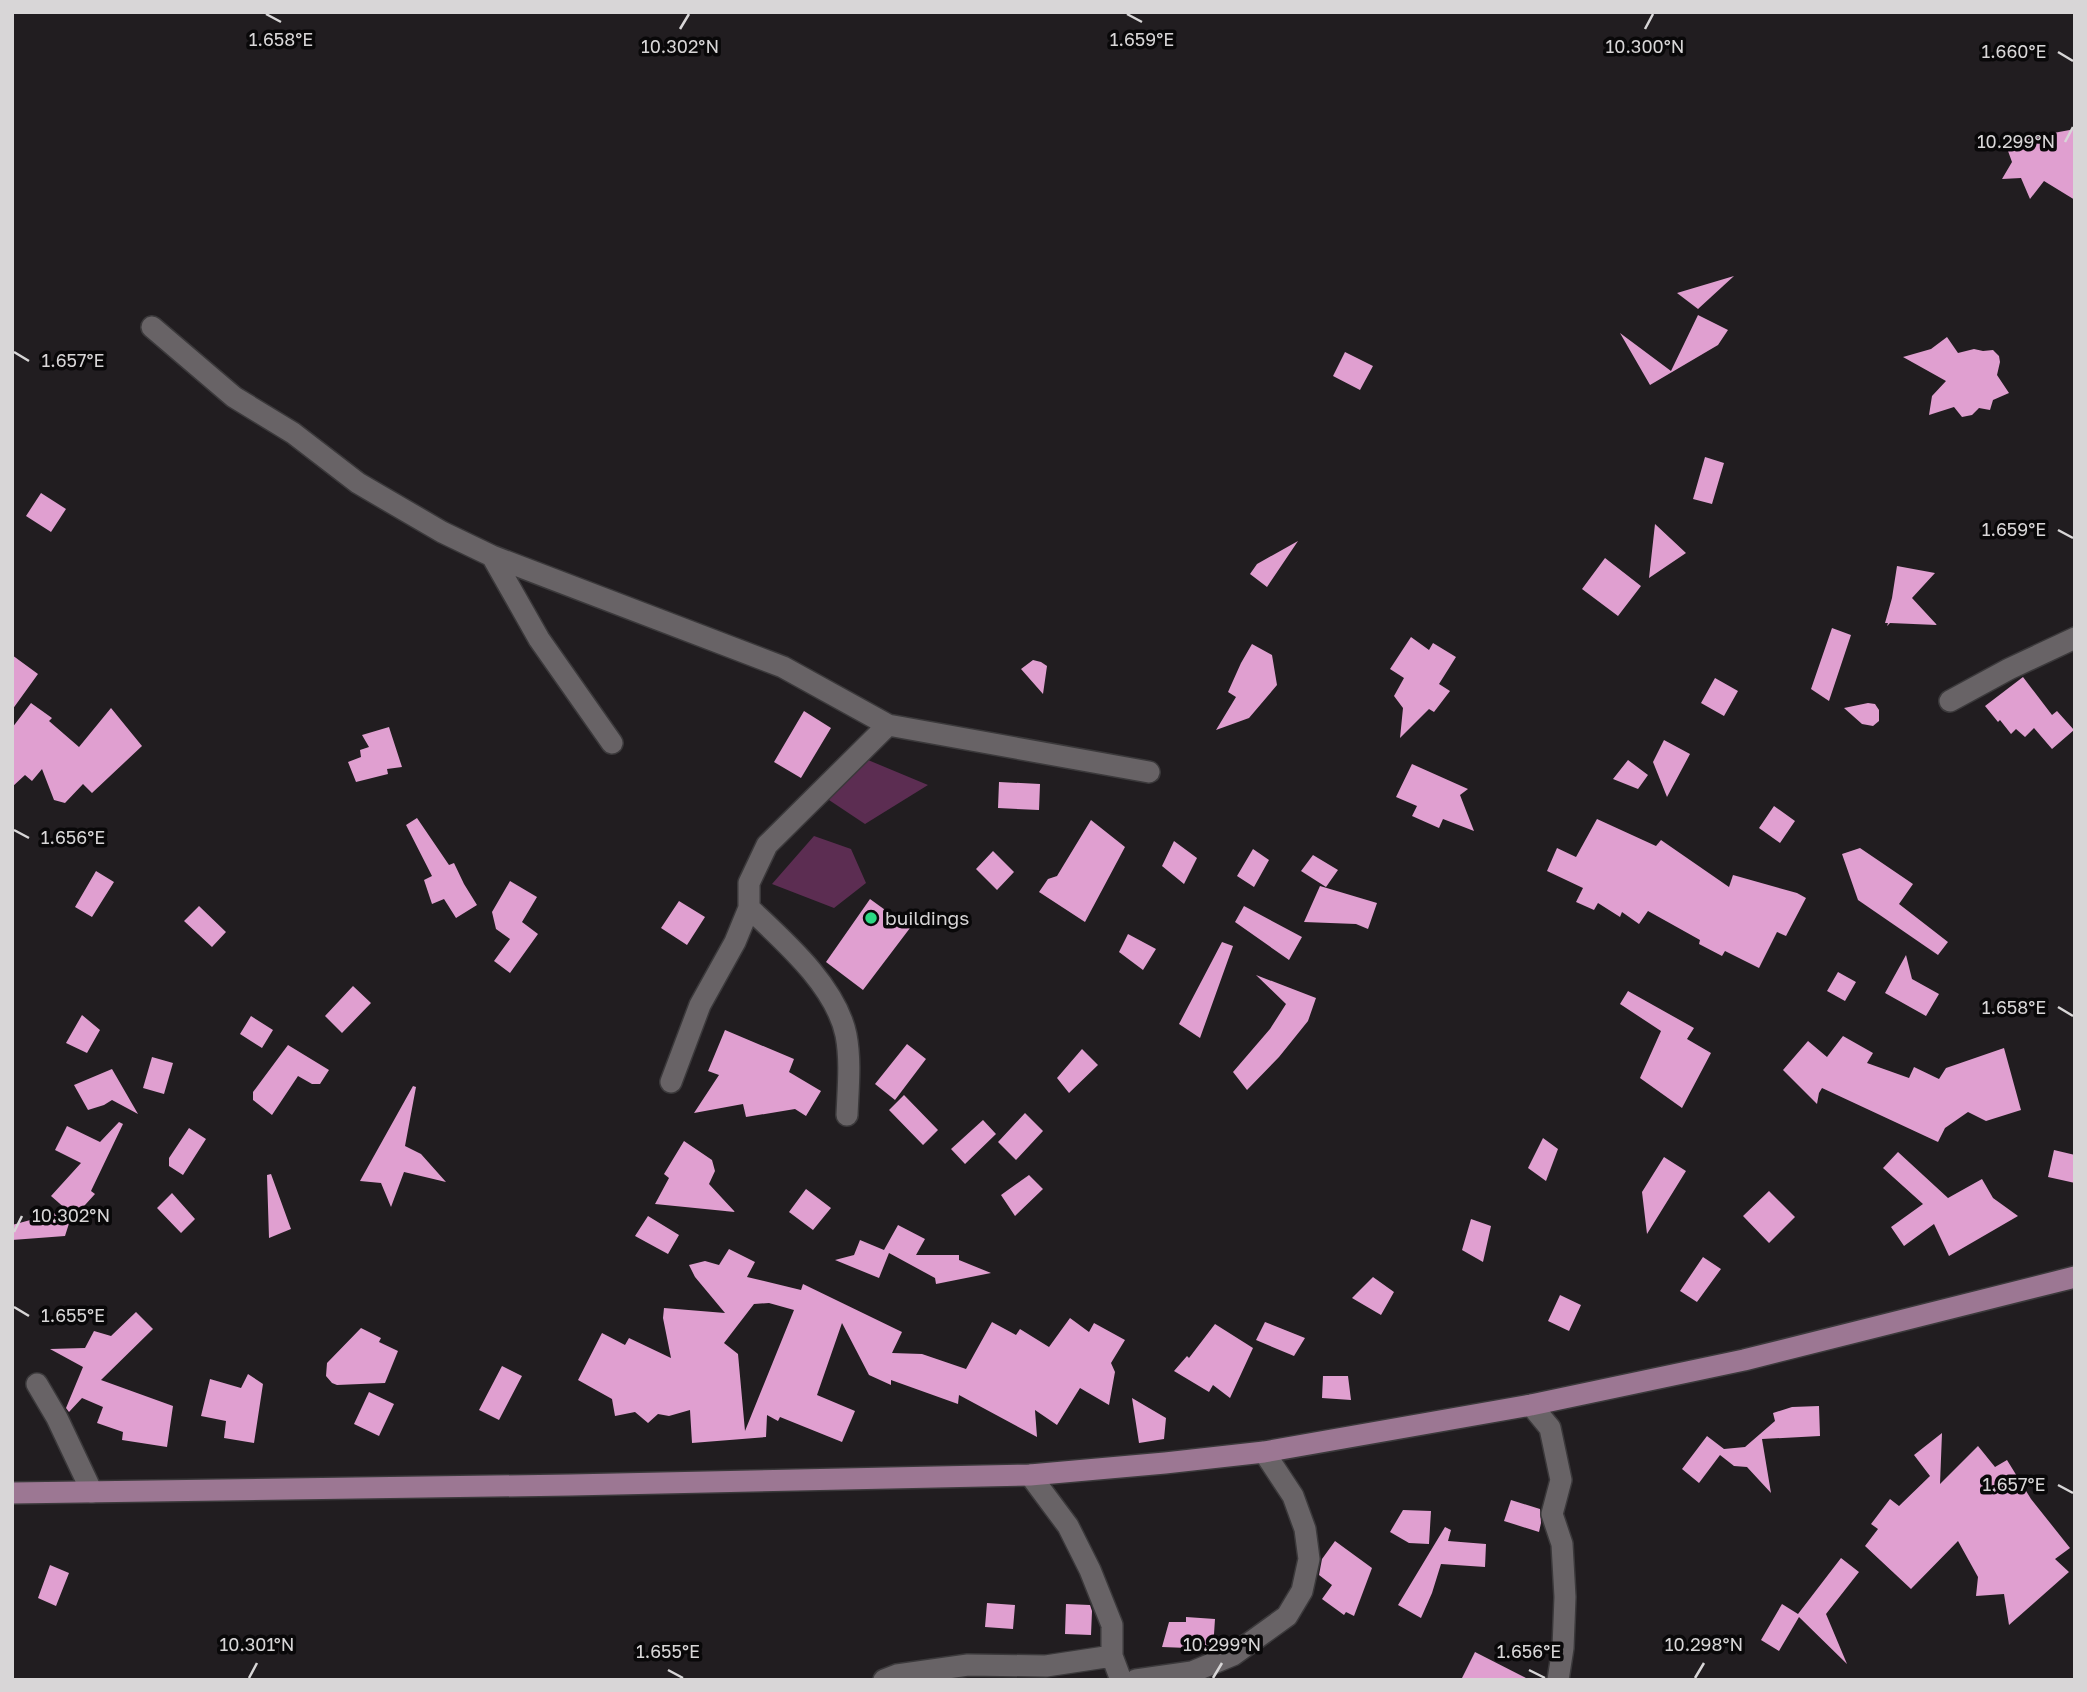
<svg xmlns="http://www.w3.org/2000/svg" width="2087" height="1692" viewBox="0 0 2087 1692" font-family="'Golos Text',sans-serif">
<rect width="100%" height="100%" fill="#211d20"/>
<!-- green -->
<path fill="#5c2d52" d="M868,760l60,25 -63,39 -42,-28z
M814,836l37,13 15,34 -32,25 -62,-24z"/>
<!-- building -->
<path fill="#e09fd0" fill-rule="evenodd" d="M2075,129v71l-31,-19 -14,18 -9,-21 -19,1 10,-17 -4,-11 3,-10z
M1734,276l-36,33 -21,-16z
M1698,315l30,15 -10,15 -68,40 -30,-52 51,38z
M1947,337l11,16 16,-4 9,2 10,-1 6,6 1,6 -3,13 12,18 -16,7 -3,10 -11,-2 -7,7 -10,2 -8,-10 -25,8 3,-19 14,-15 -43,-24 28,-8z
M1345,352l28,14 -13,24 -27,-14z
M1705,457l19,6 -12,41 -19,-5z
M41,493l25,16 -15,23 -25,-16z
M1655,524l31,29 -37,25z
M1298,541l-31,46 -17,-13 7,-10z
M1605,558l36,28 -23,30 -36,-27z
M1897,566l38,7 -23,25 25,27 -47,-2 -3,3 1,-3h-3l7,-25z
M1832,628l19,7 -22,66 -18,-12z
M1411,637l18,13 4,-7 23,14 -17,27 11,7 -16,21 -5,-3 -29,29 3,-30 -9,-12 10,-18 -14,-9z
M1252,644l20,11 5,30 -28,33 -33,12 20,-33 -8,-5 13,-29z
M12,655l26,19 -26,36z
M1033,660l8,2 6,4 -4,28 -22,-25z
M2023,677l29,38 5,-4 17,19 -22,19 -18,-21 -9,9 -9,-8 -5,5 -11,-14 -2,2 -13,-16z
M1715,678l23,13 -14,25 -23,-13z
M31,703l21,15 -3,3 30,26 32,-39 31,38 -50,47 -9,-9 -18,19 -11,-3 -12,-31 -10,12 -7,-6 -13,12v-59z
M1868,703l7,1 4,6v11l-6,5 -11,-2 -18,-16z
M804,711l27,17 -30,50 -27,-16z
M389,727l13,40 -15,2 1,5 -32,8 -8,-20 13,-5 -1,-7 9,-3 -7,-12z
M1664,740l26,14 -23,43 -14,-35z
M1628,760l20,15 -10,14 -25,-10z
M1412,764l56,25 -8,6 14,36 -31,-12 -4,9 -27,-12 5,-10 -21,-9z
M999,782l41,2 -1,26 -41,-2z
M1774,806l21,15 -15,22 -21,-15z
M417,818l32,47 5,-2 10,21 13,21 -21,13 -12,-19 -12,5 -8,-24 8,-4 -26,-51z
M1597,819l59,27 5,-6 68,47 4,-12 64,18 9,5 -20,38 -9,-4 -18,36 -34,-17 -3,5 -23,-12 1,-4 -52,-29 -9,13 -17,-12 -2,5 -22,-14 -4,7 -18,-8 7,-14 -36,-17 10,-23 19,9z
M1091,820l34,27 -40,75 -46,-30 9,-13 9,-3z
M1174,841l23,17 -13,26 -22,-18z
M1860,848l53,36 -14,20 49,38 -10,13 -80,-55 -16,-46z
M1253,849l16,11 -15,27 -17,-11z
M993,851l21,21 -17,18 -21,-21z
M1313,855l25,15 -12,17 -25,-16z
M96,871l18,11 -22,35 -17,-10z
M510,881l27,16 -15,25 16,12 -28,39 -16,-12 16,-22 -14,-10 -4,-17z
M1320,886l57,17 -9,26 -12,-5 -52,-2z
M870,899l40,29 -47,62 -37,-28z
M679,901l26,16 -18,28 -26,-17z
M199,906l27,26 -14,15 -28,-26z
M1244,906l58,31 -13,23 -54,-38z
M1128,934l28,15 -13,21 -24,-18z
M1222,942l11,4 -33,92 -21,-14z
M1906,955l6,24 27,15 -13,22 -41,-23z
M1838,972l18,10 -11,19 -18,-10z
M1256,975l60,23 -8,23 -29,36 -32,33 -14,-18 37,-43 16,-25z
M353,986l18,17 -29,30 -17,-17z
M1628,991l66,37 -7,11 24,14 -29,55 -42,-30 21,-47 -41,-27z
M82,1015l18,15 -13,23 -21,-10z
M251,1016l22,14 -11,18 -22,-14z
M725,1030l69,29 -5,13 32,19 -15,25 -11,-7 -49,8 -3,-13 -49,9 25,-38 -11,-4z
M1843,1036l30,17 -6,10 42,15 5,-11 25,12 7,-11 58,-20 17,62 -35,11 -18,-9 -23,16 -7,14 -116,-54 -3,5 -2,11 -34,-34 25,-29 19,16z
M907,1044l19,15 -31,41 -20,-16z
M288,1045l41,25 -9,14h-8l-14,-8 -26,39 -19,-15v-8z
M1082,1049l16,16 -29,28 -12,-15z
M152,1057l21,6 -9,31 -21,-6z
M112,1069l26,45 -26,-14 -8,5 -16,5 -14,-25z
M413,1086l3,1 -11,59 16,8 25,28 -42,-10 -13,35 -10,-24 -21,-2z
M904,1095l34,35 -15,15 -34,-35z
M1025,1113l18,18 -27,29 -18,-18z
M983,1120l13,14 -31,30 -14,-15z
M119,1122l4,2 -32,67 4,3 -20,22 -3,-2 -7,22 -53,4v-15l55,-15 -16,-14 30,-33 -26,-13 12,-24 33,16z
M189,1128l17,11 -23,36 -14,-9v-8z
M1543,1138l15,11 -12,32 -18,-13z
M684,1141l28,19 3,11 -6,13 26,28 -80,-8 14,-26 -5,-4z
M2054,1150l21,5v28l-27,-6z
M1898,1152l50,46 34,-19 11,19 25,18 -69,40 -15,-32 -30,22 -13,-19 32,-23 -40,-36z
M1664,1157l22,14 -39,63 -5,-42z
M271,1174l20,55 -22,9 -2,-63z
M1029,1175l14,14 -28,27 -14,-21z
M806,1189l25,19 -18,22 -24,-18z
M1769,1191l26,26 -26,26 -26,-27z
M172,1193l23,26 -14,14 -24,-25z
M648,1216l31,19 -11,19 -33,-18z
M1471,1219l20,7 -8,36 -21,-12z
M898,1225l27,14 -9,16h43v5l32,13 -55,11 -1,-6 -46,-25 -10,25 -44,-18 19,-5 6,-15 24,10z
M729,1249l26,13 -8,15 54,13 2,-6 99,48 -10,21 30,1 44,15 26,-47 24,13 4,-6 29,18 21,-29 19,14 5,-9 31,17 -14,23 4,9 -6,33 -29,-17 -23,37 -22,-15 2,27 -78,-42 -1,9 -67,-24v5l-22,-10 -27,-52 -25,72 38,16 -13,31 -62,-25 -2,4 -11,-6 -1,22 -74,6 -2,-33 -21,6 -11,-2 -10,9 -13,-11 -20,4 -3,-17 -34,-19 24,-47 23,12 4,-7 42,20 -8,-40 1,-10 61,5 -30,-36 -6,-12 16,-4 14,4zM769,1303l25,7 -49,121 -7,-77 -14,-11 30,-39z
M1703,1257l18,12 -24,33 -17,-11z
M1373,1277l21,15 -13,23 -29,-17z
M1560,1295l21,10 -12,26 -21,-10z
M136,1312l17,17 -52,51 72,26 -6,41 -45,-7 1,-8 -26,-9 6,-16 -21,-9 -13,14 -3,-4 17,-41 -33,-18 35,-1 9,-17 17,5z
M1265,1322l40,16 -11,18 -38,-16z
M1215,1324l38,24 -23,50 -17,-13 -4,7 -35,-21 13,-15 2,2z
M361,1328l20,10 -2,4 19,9 -13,32 -48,2 -5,-2 -6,-7 1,-13z
M502,1366l20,10 -23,44 -20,-10z
M248,1374l15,10 -9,59 -30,-5 2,-17 -25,-5 9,-37 31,9z
M1323,1376h25l3,24 -29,-2z
M369,1392l25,12 -15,32 -25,-12z
M1132,1398l34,20 -2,21 -25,4z
M1819,1406l1,30 -58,3 9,54 -24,-26 -13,-1 -14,-11 -21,28 -17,-14 25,-33 17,13 21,-2 30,-26 -2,-8 19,-6z
M1942,1433l-2,51 38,-38 17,21 12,-7 24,39 39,49 -15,11 14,13 -60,53 -5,-31 -28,2 2,-19 -20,-36 -47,48 -46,-43 13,-17 -7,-5 19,-25 9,7 31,-30 -16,-21z
M1511,1500l29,9 1,14 -2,9 -35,-11z
M1403,1510l28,1 -2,33 -20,-1 -19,-11z
M1445,1527l6,3 -3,11 38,3 -1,23 -44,-3 -9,29 -11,25 -23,-13z
M1335,1541l37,27 -18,48 -8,-4 -2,3 -22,-16 10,-14 -13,-10 3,-16z
M1841,1558l18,14 -33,42 21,50 -48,-47 -20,34 -18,-11 21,-36 16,10z
M50,1565l19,8 -13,33 -18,-8z
M987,1603l28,2 -2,24 -28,-2z
M1066,1604l24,1 2,6 -1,24 -26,-1z
M1186,1617l29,2 -2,30 -51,-2 7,-25h17z
M1475,1652l55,28h-69z"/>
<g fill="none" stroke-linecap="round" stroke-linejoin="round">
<defs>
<path id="minor" d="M152,327l82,70 59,36 65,50 84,49 50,24 47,83 73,104
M492,556l291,111 105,58 261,47
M1950,701l59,-32 66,-31
M749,908c35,33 87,78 97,127 5,26 2,54 1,80
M671,1082l29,-77 35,-63 14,-34v-25l18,-38 121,-120
M37,1384l20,34 35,74
M1531,1405l19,23 11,52 -9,34 10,30 3,53 -2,51 -5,32
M1030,1475l38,51 22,44 22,55v31l9,24
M884,1680l13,-5 71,-10 78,1 66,-10
M1136,1680l56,-8 41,-17 54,-39 15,-25 7,-32 -4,-30 -12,-33 -29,-44"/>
<path id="major" d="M12,1493l559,-8 459,-10 135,-12 99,-11 267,-47 213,-45 331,-83"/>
</defs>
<!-- minor casing -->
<use href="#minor" stroke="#3b393b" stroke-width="24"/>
<!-- major casing -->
<use href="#major" stroke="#3b393b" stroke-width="24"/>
<!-- minor -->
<use href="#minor" stroke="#686366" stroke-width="21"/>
<!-- major -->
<use href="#major" stroke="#9c7793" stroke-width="21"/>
</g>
<!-- ticks -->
<path fill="none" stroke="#d8d6d7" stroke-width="2.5" d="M266,14l15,8M1127,14l15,8M680,29l9,-15M1645,29l8,-15M2058,52l15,9M2065,142l8,-15M14,352l15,9M2058,530l15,8M14,830l15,8M2058,1007l15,9M14,1232l8,-16M14,1307l15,9M2058,1485l15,8M668,1670l15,8M1529,1670l16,8M249,1678l8,-15M1213,1678l9,-15M1695,1678l9,-15"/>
<!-- markers -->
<circle fill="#2bd884" stroke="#090809" stroke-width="2.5" cx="871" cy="918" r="7"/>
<g text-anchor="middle" stroke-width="7" stroke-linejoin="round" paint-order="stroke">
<!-- poi labels -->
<g font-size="19" fill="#d8d6d7" stroke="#090809" text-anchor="start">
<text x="885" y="925">buildings</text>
</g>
</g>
<g font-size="18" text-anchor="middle" fill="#d8d6d7" stroke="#090809" stroke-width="7" stroke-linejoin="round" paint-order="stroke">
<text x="281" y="46">1.658°E</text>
<text x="1142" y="46">1.659°E</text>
<text x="680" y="53">10.302°N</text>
<text x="1645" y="53">10.300°N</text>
<text x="2014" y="58">1.660°E</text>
<text x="2016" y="148">10.299°N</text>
<text x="73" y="367">1.657°E</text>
<text x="2014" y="536">1.659°E</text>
<text x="73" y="844">1.656°E</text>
<text x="2014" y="1014">1.658°E</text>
<text x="71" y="1222">10.302°N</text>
<text x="73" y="1322">1.655°E</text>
<text x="2014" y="1491">1.657°E</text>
<text x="257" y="1651">10.301°N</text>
<text x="1222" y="1651">10.299°N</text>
<text x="1704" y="1651">10.298°N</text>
<text x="668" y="1658">1.655°E</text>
<text x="1529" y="1658">1.656°E</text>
</g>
<!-- border -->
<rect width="2087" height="1692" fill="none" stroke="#d8d6d7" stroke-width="28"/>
</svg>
